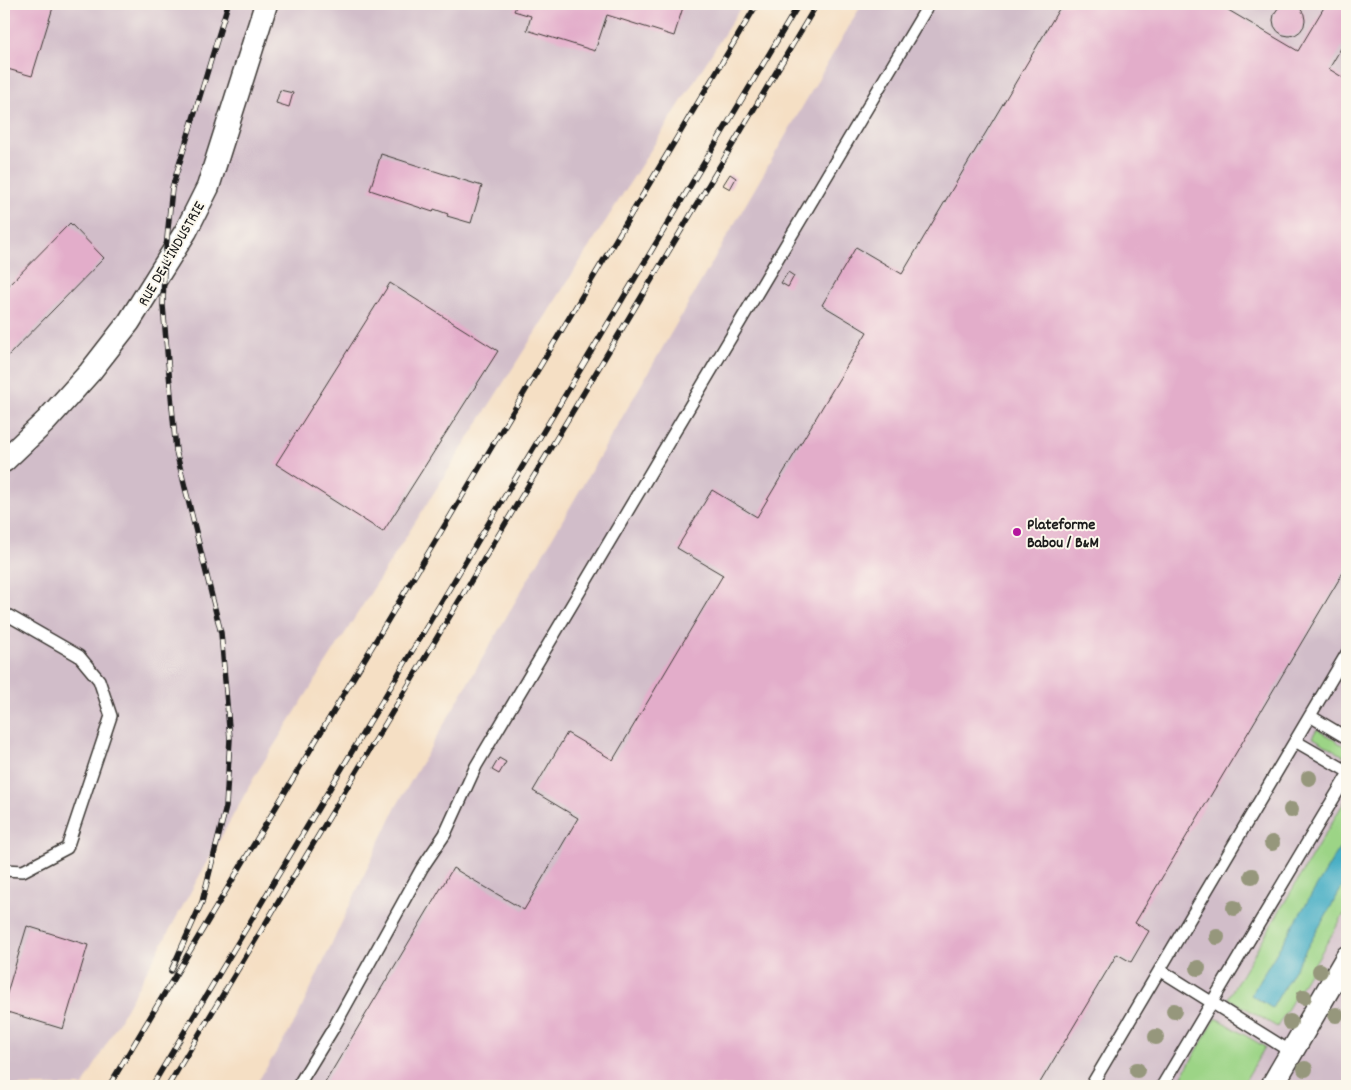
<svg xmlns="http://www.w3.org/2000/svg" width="1351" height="1090" viewBox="0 0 1351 1090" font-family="Dekko,sans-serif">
<rect width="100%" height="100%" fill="#fbf7ec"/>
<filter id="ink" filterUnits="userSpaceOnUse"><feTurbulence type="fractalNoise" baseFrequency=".02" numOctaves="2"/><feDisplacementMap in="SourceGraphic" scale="10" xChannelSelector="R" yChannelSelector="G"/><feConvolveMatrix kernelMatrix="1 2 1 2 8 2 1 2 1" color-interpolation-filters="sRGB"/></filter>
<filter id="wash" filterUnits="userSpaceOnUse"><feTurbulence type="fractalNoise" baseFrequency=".0096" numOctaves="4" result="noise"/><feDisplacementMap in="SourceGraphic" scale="20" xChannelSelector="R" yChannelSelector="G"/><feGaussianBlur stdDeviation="1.12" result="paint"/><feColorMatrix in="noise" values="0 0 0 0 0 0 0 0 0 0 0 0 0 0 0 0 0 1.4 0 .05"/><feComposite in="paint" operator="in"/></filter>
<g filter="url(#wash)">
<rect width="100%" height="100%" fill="#f5dfc4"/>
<!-- industrial -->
<path fill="#d1bdc9" d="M4,4h739l-487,770 -173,312h-79z
M862,4h485v1082h-1092l40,-64 101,-215z"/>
<!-- green -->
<path fill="#9cd486" stroke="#5c7851" d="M1317,729l30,19v10l-35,-21z
M1347,797v112l-70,118 -49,-29z
M1216,1018l49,29 -23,39h-66z"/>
<!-- water -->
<path fill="#46aec5" stroke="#316570" d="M1347,836v43l-75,129 -21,-13z"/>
<g id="blocks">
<!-- building -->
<path fill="#e3adca" d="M1273 20a16 16 0 1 1 32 0a16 16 0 1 1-32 0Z
M4,4h50l-22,72 -28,-8z
M517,4h167l-10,32 -67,-21 -12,36 -68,-21 4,-14 -17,-5z
M1062,4h156l80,47 28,-47h21v34l-18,31 18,11v486l-212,357 14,8 -18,31 -14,-8 -79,132h-715l130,-218 71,42 54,-92 -45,-27 34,-58 46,27 110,-185 -46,-27 35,-58 45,27 110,-185 -45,-27 34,-58 46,27z
M1298,4h20l-10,3z
M280,90l13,3 -4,14 -13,-4z
M381,154l101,32 -11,37 -24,-7 1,-2 -14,-5 -1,3 -39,-13v-1l-24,-8z
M730,174l6,4 -6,11 -7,-4z
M70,223l34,35 -100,102v-70z
M788,272l6,4 -6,11 -7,-4z
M390,283l108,68 -115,181 -107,-68z
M499,758l7,4 -7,12 -7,-4z
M27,926l61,19 -25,84 -59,-18v-8z"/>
</g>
</g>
<g filter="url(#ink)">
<use href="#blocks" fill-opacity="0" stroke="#3d3935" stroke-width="1"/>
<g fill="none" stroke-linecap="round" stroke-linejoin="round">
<defs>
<path id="service" d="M4,613l75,43 20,24 12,36 -44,132 -44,23 -19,-1
M1310,716l37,22
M1295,741l52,30
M1160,970l131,82
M298,1086l36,-59 88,-159 23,-34 31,-68 453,-762
M1091,1086l256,-433
M1162,1086l185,-310"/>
<path id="minor" d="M4,461l42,-40 44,-49 39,-50 57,-91 22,-44 58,-183
M1272,1086l75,-129"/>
</defs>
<!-- service casing -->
<use href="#service" stroke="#3d3935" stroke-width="14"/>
<!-- minor casing -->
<use href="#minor" stroke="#3d3935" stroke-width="25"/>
<!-- service -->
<use href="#service" stroke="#fff" stroke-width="11"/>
<!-- minor -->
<use href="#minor" stroke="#fff" stroke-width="22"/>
<defs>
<path id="rail" d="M171,971l31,-69 24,-95 4,-68 -9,-106 -45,-182 -13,-145 1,-37 8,-81 56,-184
M109,1086l648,-1082
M152,1086l647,-1082
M168,1086l649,-1082"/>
</defs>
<!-- rail casing -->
<use href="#rail" stroke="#1c1c1c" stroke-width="5.5"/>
<!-- rail -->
<use href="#rail" stroke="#fbf7ec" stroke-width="4" stroke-dasharray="11" stroke-linecap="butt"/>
</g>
<!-- trees -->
<g fill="#96977c">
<circle cx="1309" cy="778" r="8"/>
<circle cx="1291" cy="810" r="8"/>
<circle cx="1272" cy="843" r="8"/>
<circle cx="1252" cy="876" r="8"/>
<circle cx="1234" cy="908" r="8"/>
<circle cx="1217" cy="937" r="8"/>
<circle cx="1198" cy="968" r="8"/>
<circle cx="1320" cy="971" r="8"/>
<circle cx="1304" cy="997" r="8"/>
<circle cx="1174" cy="1011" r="8"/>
<circle cx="1336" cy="1015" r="8"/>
<circle cx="1290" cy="1022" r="8"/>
<circle cx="1156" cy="1037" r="8"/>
<circle cx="1305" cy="1069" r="8"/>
<circle cx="1137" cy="1070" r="8"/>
</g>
</g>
<!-- markers -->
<circle fill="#b5179e" stroke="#fbf7ec" stroke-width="2" cx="1017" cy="532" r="5"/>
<g text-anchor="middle" stroke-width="4" stroke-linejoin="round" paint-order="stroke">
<!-- street labels -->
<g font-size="16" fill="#1c1c1c" stroke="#fbf7ec">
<text transform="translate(170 253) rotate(-60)" y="6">RUE DE L'INDUSTRIE</text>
</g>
<!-- poi labels -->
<g font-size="16" font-weight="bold" fill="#1c1c1c" stroke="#fbf7ec" text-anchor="start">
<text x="1027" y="529">Plateforme<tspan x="1027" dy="18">Babou / B&amp;M</tspan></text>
</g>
</g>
<!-- margin -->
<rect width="1351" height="1090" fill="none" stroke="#fbf7ec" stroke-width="20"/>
</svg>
